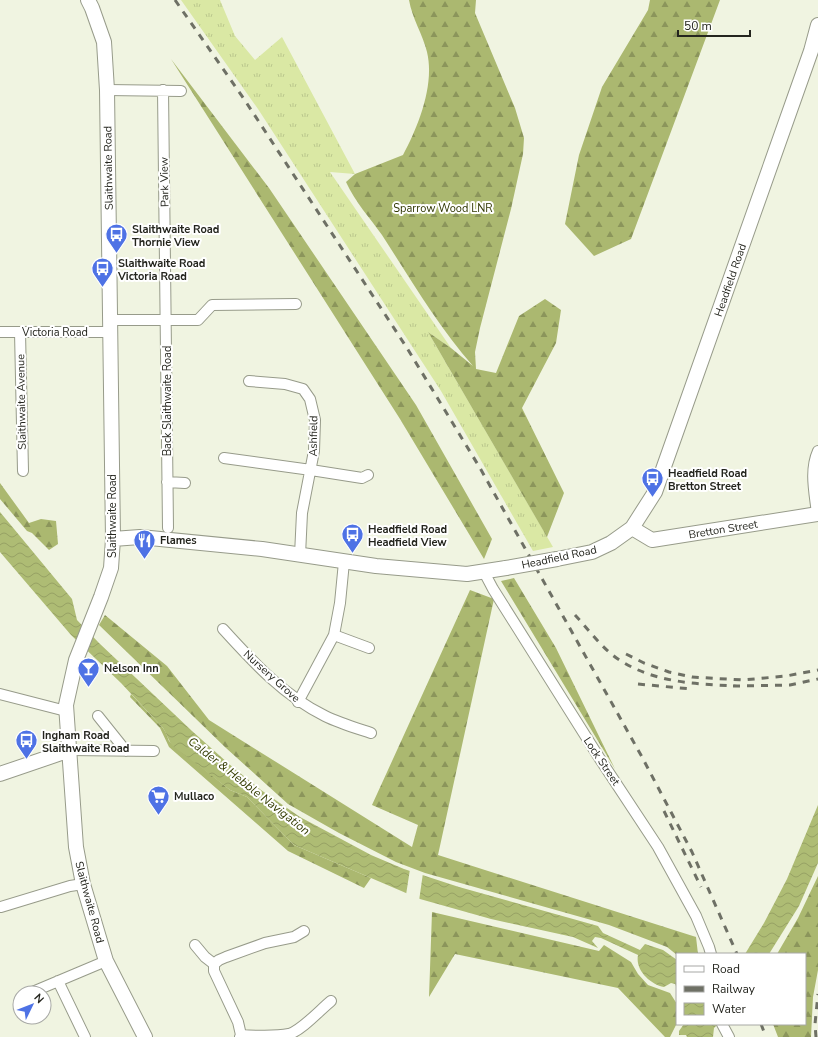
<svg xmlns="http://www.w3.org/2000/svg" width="818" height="1037" viewBox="0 0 818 1037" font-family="'Nunito Sans',sans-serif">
<defs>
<pattern id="grass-tufts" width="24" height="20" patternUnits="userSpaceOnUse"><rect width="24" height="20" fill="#dae8a4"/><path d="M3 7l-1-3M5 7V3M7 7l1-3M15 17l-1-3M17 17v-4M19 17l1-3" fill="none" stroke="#bbc78d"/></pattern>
<pattern id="forest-firs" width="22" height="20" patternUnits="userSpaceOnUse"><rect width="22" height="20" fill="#abb870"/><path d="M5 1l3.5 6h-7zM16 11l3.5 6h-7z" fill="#8b955b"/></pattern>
<pattern id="water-waves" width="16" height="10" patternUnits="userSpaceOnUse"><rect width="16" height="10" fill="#aebc74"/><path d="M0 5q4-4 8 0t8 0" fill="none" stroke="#96a164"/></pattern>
</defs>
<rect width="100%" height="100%" fill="#f0f4e1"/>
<!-- grass -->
<path fill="url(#grass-tufts)" d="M181,0h39l15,36 20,24 27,-23 73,137 -25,-2 121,176 -23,-16 125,215 -20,4 -92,-160 -183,-282z"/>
<!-- forest -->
<path fill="url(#forest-firs)" d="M409,0h67l-1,13 40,95 9,30 -1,16 -12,55 -31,119 -5,24 1,17 20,4 23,-57 26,-17 16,11 -5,33 -34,65 42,85 -17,44 -119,-205 23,16 22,18c-35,-40 -62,-86 -91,-131 -12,-17 -27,-33 -36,-53l9,-8 48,-19c15,-28 32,-70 24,-103 -4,-17 -15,-34 -18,-52z
M650,0h70l-89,239 -37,17 -29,-32 14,-69 23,-68 46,-77z
M171,59l98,129 147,217 76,134 -8,20 -84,-140z
M0,483l29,40 12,-4 15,2 2,23 -9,6 -17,-17 -5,-2 -27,-32z
M514,578l42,70 59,121 -114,-188z
M470,590l24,9 -56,256 258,82 2,17 -21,1 -10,-8 -58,-22 -184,-52 -29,-11 -57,-29 -51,-29 -62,-56 -127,-123 6,-10 62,51 42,54 203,127 6,-22 -46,-20z
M131,694l32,34 3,5 3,8 61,49 17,7 47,48 77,33 -7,10 -76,-37 -119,-104 -9,-19 -30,-31z
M818,876v94l-5,27 -2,40h-33l-5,-13h32v-70h-28l21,-36z
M432,912l167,39 5,-6 27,17 7,12 10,11 22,8 7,11v19l-7,14h-5l-47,-49 -163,-34 -26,43z"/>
<!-- water -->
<path fill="url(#water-waves)" d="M0,512l72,87 5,21 22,23 93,88 37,33 32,26 39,27 71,38 33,14 55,18 139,39 5,7 37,17 5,-6 18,6 14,10v28l-2,-4 -4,-1 -7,4c-14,-3 -29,-17 -26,-32l-37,-17 -6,-1 -3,4 6,7 -25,-11 -82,-18 -71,-20 -126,-54 -47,-48 -17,-7 -58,-45c-4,-5 -5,-11 -9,-17l-42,-45 -50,-48 -71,-83z
M818,805v58l-19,43 -30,48h-24l19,-31 23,-44z
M684,1024h34l-4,4 -1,9h-26l-1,-2h-7v-4z"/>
<!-- pier -->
<path fill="#f0f4e1" d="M410,869l13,4 -4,28 -13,-6z"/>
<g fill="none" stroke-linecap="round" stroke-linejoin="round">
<defs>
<path id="street" d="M107,90l74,1
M163,90l5,438
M111,320h87l14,-15 84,-1
M0,332h111
M20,332l3,139
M249,381l36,3 18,5 7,10 5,21 -1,31 -12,62 -2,42
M224,458l87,12 51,8 6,-3
M167,482l18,1
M817,514c-2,-20 -8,-43 1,-63
M484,572l9,17 107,170 58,88 38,69 13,31 2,7
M223,629c30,33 61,67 102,87 14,7 31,12 46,17
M334,635l35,13
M0,694l66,17
M298,702l36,-67 6,-32 4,-41
M98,716l28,35
M70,750l84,1
M1,907l69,-21 13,-2
M195,945l10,12 9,7
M58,981l27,56
M30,993l76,-32
M722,1024l7,13
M241,1035l-3,-13 -24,-51v-7l5,-4 7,-3 39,-14 29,-6 10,-6
M240,1037l1,-2c16,1 33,2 48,-1 12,-3 32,-25 42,-33"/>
<path id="secondary" d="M88,0l4,8 12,34 3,48 6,449 -2,29 -10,29 -25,63 -10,45 10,142 7,37 23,77 39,76
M632,528l20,12 166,-26
M113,539l27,-2 122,12 114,17 91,8 39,-6
M557,559l35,-7 19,-9 21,-15 23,-36 156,-441 7,-26
M0,774l70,-24"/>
</defs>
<!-- street casing -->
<use href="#street" stroke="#979b8a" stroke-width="12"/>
<!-- secondary casing -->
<use href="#secondary" stroke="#979b8a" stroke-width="16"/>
<!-- street -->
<use href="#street" stroke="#fff" stroke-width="10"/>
<!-- secondary -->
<use href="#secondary" stroke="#fff" stroke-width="14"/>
<!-- rail -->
<path stroke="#6e7065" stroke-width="3" stroke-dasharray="7 7" stroke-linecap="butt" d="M175,0l69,99 163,249 73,120 162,289 50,95 45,102
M575,615c14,15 28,35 46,46 35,22 76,23 116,25
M626,654l18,9 25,9 23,5 51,3 43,-4 32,-6
M638,684l53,5
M733,686l57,-1 28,-6
M664,811l37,76
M761,1024l5,13
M816,1037l-1,-13 3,-30"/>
<defs>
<path id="secondary-bridge" d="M506,568l51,-9"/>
</defs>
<!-- secondary-bridge casing -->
<use href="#secondary-bridge" stroke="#979b8a" stroke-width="16" stroke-linecap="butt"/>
<!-- secondary-bridge -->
<use href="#secondary-bridge" stroke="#fff" stroke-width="14"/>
</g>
<!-- icons -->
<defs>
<symbol id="bus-pin" viewBox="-11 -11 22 30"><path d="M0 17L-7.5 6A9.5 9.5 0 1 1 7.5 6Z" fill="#4e72e5" stroke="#fff"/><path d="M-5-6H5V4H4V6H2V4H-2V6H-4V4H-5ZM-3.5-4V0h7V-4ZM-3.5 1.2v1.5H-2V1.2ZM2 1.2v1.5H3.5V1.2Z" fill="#fff"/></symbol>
<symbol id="restaurant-pin" viewBox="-11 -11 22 30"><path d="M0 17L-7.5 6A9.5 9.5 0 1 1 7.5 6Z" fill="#4e72e5" stroke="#fff"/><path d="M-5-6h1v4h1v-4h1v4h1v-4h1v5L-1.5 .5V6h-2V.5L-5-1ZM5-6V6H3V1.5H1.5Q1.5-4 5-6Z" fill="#fff"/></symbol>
<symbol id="bar-pin" viewBox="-11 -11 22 30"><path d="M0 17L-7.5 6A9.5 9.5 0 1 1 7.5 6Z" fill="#4e72e5" stroke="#fff"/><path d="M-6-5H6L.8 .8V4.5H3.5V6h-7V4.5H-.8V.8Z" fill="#fff"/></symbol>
<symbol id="supermarket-pin" viewBox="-11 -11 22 30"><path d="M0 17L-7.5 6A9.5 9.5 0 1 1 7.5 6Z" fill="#4e72e5" stroke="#fff"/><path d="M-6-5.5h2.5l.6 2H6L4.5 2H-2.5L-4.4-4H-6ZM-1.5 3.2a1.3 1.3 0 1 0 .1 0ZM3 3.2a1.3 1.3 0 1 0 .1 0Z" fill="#fff"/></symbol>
</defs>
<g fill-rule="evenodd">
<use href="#bus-pin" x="104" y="222" width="25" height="34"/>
<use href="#bus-pin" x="90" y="256" width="25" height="34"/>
<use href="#bus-pin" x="640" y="466" width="25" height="34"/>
<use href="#bus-pin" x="340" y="522" width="25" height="34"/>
<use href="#restaurant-pin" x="132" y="528" width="25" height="34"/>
<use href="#bar-pin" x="76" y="656" width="25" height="34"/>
<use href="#bus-pin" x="14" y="728" width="25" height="34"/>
<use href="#supermarket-pin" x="146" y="784" width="25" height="34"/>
</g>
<g text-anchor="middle" stroke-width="4" stroke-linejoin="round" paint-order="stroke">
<!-- street labels -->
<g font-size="11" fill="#24251e" stroke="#fff">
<text transform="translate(108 168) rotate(-91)" y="4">Slaithwaite Road</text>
<text transform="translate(164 182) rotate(-91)" y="4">Park View</text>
<text transform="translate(730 280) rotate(-71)" y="4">Headfield Road</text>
<text x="55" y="336">Victoria Road</text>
<text transform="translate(167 401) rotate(-90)" y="4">Back Slaithwaite Road</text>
<text transform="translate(21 402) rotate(-91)" y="4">Slaithwaite Avenue</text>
<text transform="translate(313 436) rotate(-89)" y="4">Ashfield</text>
<text transform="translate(112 516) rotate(-90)" y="4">Slaithwaite Road</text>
<text transform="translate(723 529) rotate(-9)" y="4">Bretton Street</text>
<text transform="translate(559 557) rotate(-12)" y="4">Headfield Road</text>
<text transform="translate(272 676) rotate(42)" y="4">Nursery Grove</text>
<text transform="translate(602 761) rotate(56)" y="4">Lock Street</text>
<text transform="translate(90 902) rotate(75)" y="4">Slaithwaite Road</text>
</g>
<!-- park labels -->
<g font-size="11" fill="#2f3600" stroke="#fff">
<text x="443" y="212">Sparrow Wood LNR</text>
</g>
<!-- poi labels -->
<g font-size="11" font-weight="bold" fill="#24251e" stroke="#fff" text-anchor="start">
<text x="132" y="233">Slaithwaite Road<tspan x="132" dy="13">Thornie View</tspan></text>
<text x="118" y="267">Slaithwaite Road<tspan x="118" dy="13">Victoria Road</tspan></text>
<text x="668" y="477">Headfield Road<tspan x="668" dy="13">Bretton Street</tspan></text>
<text x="368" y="533">Headfield Road<tspan x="368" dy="13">Headfield View</tspan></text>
<text x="160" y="544">Flames</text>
<text x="104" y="672">Nelson Inn</text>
<text x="42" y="739">Ingham Road<tspan x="42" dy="13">Slaithwaite Road</tspan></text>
<text x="174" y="800">Mullaco</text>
</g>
<!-- water labels -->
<g font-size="12" font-style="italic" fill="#333b01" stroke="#fff">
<text transform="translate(249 786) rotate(38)" y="4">Calder &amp; Hebble Navigation</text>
</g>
</g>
<!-- legend -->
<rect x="676" y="953" width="130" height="72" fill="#ffffff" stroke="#a7a8a5"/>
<rect x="684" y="966" width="20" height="6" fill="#ffffff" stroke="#a7a8a5"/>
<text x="712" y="973" font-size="12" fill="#24251e">Road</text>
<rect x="684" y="986" width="20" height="6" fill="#6e7065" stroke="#a7a8a5"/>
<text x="712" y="993" font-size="12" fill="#24251e">Railway</text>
<rect x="684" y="1003" width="20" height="12" fill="url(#water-waves)" stroke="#a7a8a5"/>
<text x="712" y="1013" font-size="12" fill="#24251e">Water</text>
<!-- north arrow -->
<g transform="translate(32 1005) rotate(47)"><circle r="19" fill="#ffffff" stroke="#a7a8a5"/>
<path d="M0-3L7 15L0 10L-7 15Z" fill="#4e72e5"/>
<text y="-6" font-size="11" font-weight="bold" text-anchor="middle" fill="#24251e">N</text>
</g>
<!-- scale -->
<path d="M678 30v6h72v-6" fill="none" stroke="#24251e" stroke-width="2"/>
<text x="684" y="30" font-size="12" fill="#24251e" stroke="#ffffff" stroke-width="3" paint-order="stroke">50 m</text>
</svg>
